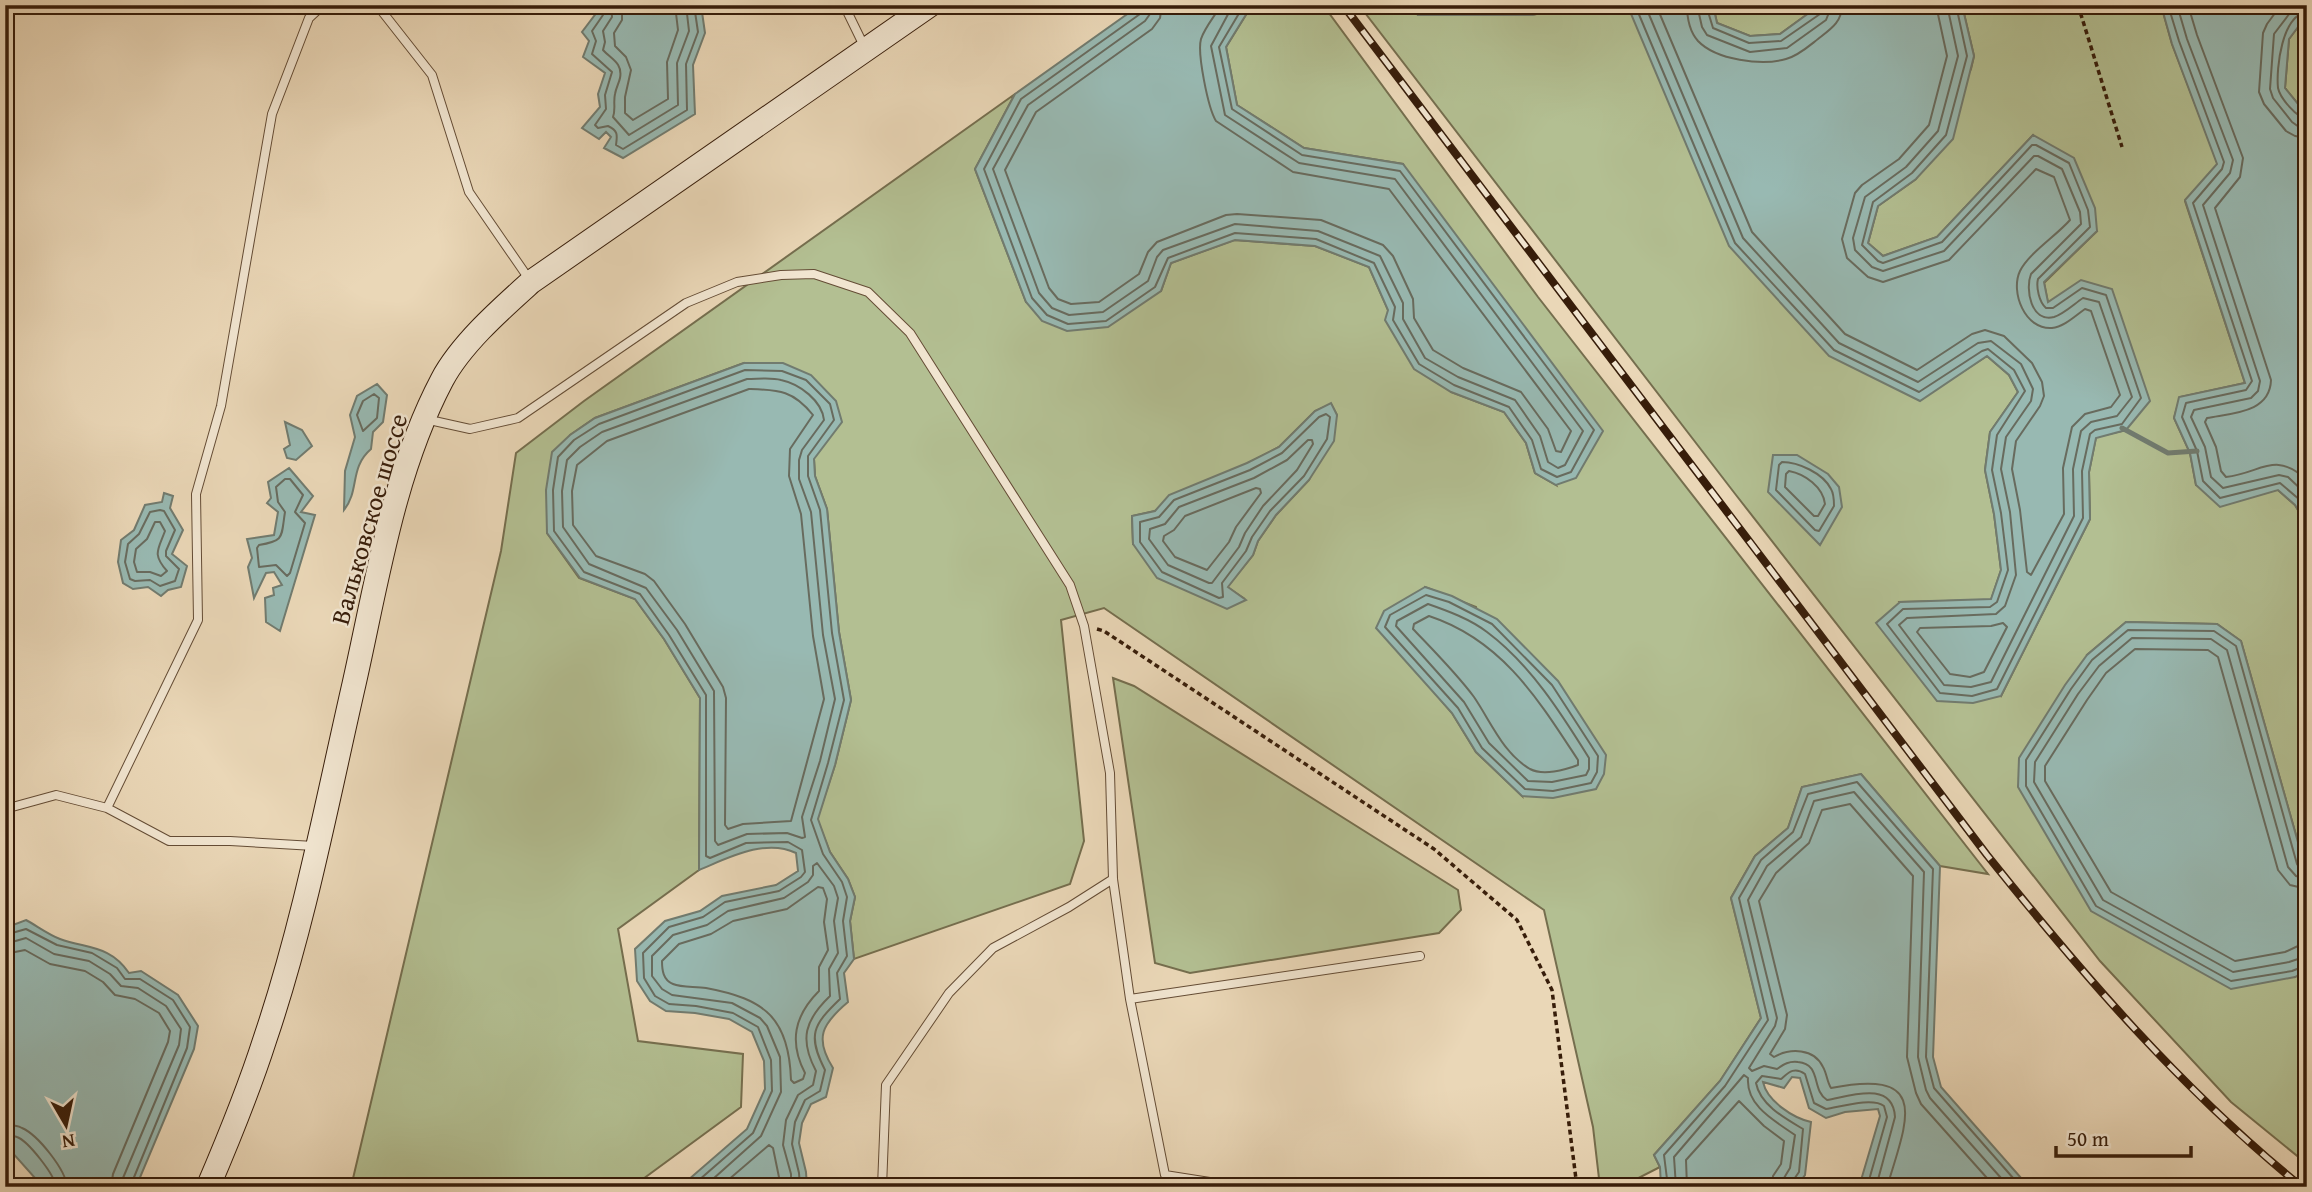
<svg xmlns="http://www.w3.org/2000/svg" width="2312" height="1192" viewBox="0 0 2312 1192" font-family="'Gentium Book Plus',serif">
<rect width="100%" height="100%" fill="#ead7b7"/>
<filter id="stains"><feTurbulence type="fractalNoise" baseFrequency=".00286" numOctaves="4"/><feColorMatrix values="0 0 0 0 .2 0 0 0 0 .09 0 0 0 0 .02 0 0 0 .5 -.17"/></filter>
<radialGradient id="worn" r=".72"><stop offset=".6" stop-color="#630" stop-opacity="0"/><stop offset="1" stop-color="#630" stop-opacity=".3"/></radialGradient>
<!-- green -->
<path fill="#b3bf92" stroke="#756e4e" stroke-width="2" fill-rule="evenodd" d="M1252,5h71l215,292 450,577 -48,-8 -79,-92 -59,13 -14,41 -33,28 -24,42 30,120 -41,63 -66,74 6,12 -39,20h-21l-7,-60 -49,-217 -440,-302 -43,12 23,221 -14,43 -216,75 -4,-38 5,-24 -7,-18 -18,-27 -13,-33 18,-54 16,-65 -12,-68 -12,-123 -12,-33 -1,-17 -70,-96 -149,55 -25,17 -23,98 32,45 56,21 29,40 36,59 -1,172 -81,59 20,112 105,13 -2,53 -109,80h-281l150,-636 15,-98 68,-52 431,-307 -40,75 51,133 135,-11 10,-28 63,-23 81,6 54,21 19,43 63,82 53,20 22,31 9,30 21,12 -153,-321 -99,-16 -67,-43 -11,-58zM1331,404l6,11 -28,65 -33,35 -18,26 -5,14 -26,32 18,12 -112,-55 -1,-28 23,-5 124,-64 36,-36zM1425,587l51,20 46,189 -46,-44 -24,-39 -46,-54z
M1359,5h49l10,10h114l46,-10h47l294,395 68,-44 22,19 9,17 -28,40 -5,38 9,44 7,56 -10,30 -91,2 101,94 89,-177 -1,-47 7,-35 30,-7 -78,-127 -4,-20 53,-52 -64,-96 -96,102 -54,19 -15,-13 10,-37 38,-27 55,-110 3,-13 -12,-51h199l11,39 46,120 -33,37 60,182 -65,14 -6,21 16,35 6,32 82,5 17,15 12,20v349l-66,-233 -24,-17 -91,-2 -39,33 208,322 12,-7v194l-76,-62 -131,-141 -364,-466z
M1713,5h107l-40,29 -30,2 -33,-13z
M2307,15v100l-22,-27 4,-49z
M1113,678l21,8 324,204 3,20 -22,23 -249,40 -35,-10z"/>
<!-- water -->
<path fill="#98b9b2" stroke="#717b6f" stroke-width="2" d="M594,5h107l4,28 -12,32 2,49 -72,44 -19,-10 7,-11 -5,-5 -7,7 -17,-11 18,-21 -2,-13 7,-21 -22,-16 6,-16 -7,-9 15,-20z
M1140,5h112l-26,42 11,58 67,43 99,16 200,267 -27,47 -20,7 -21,-12 -9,-30 -22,-31 -53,-20 -37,-23 -29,-49 3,-10 -19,-43 -54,-21 -80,-6 -64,23 -10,28 -53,36 -41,4 -25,-10 -16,-19 -51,-133 40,-75z
M1408,5h170l-46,10h-114z
M1625,5h88l4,18 33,13 30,-2 40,-29h142l12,51 -21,83 -37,40 -38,27 -10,37 15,13 54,-19 96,-102 41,23 21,50 2,23 -53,51 4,20 33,-22 31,9 38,112 -24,29 -30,8 -7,34 1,47 -89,177 -28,7 -36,-2 -61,-78 24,-21 91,-3 10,-29 -7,-56 -9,-44 5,-38 28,-40 -9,-17 -22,-19 -67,45 -91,-45 -100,-110 -100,-237z
M2161,5h146v10l-18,24 -4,49 22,27v410l-12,-20 -17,-15 -58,17 -24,-22 -6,-32 -16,-35 5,-21 66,-14 -60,-183 32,-36 -45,-120z
M744,363h39l28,12 25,26 6,21 -28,37 1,17 12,33 12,123 12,68 -16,65 -17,54 12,33 18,27 7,18 -5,24 4,38 -10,14 4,29c-26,22 -34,36 -15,66l-7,29 -15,7 -9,19 -3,20 7,29 1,15h-127l67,-58 18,-40 -1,-28 -12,-29 -23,-13 -34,-6 -29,-2 -16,-10 -13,-20 -2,-32 30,-28 35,-10 22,-15 54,-11 22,-14 -2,-18c-31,-15 -68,5 -97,17l1,-172 -36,-59 -29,-40 -55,-21 -33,-45 -1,-43 6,-38 18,-17 25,-17z
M377,384l10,11 -4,27 -10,10 -2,17c-22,19 -11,41 -27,61l1,-39 10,-34 -5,-22 7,-19z
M1331,403l6,12 -3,26 -25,39 -33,35 -18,26 -5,14 -25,32 18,13 -19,9 -70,-31 -24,-34 -1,-28 23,-5 14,-16 78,-32 32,-16 36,-36z
M285,422l17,8 10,16 -16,14 -9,-2 -3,-9 6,-4z
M1773,455h24l31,19 11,13 3,20 -22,38 -52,-53z
M289,468l24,28 -12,16 14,3 -35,116 -14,-9 -1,-24 9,-3 -1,-7 9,-3 -8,-13 -8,1 -12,25 -6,-31 4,-9 -5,-19 27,-4 4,-23 -11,-9 4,-5 -3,-16z
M164,493l9,3 -3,12 13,22 -11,24 15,12 -6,21 -13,3 -7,6 -13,-9 -15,2 -10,-6 -5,-21 3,-22 13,-10 11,-25 17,-3z
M1425,587l27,9 45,23 61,62 48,74 -2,19 -8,15 -43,9 -31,-2 -46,-44 -24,-39 -76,-85 8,-17z
M2126,622l91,2 24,17 66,233v96l-12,7 -64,12 -140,-78 -73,-124 1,-29 46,-73 22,-30z
M1861,774l79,92 -7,191 8,30 88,100h-170l21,-71 -2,-7 -33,3 -19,6 -17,-10 -9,-30 -8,-1 -8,11 -21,-6c4,19 30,36 48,40l-6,53 -9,12h-135l-1,-20 -6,-12 66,-74 41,-63 -30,-120 24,-42 33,-28 14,-41z
M26,920c11,6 23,15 34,19 28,10 50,6 69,34l12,-2 37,24 20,31 -4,23 -58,138h-93l-32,-36 -6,1v-224z"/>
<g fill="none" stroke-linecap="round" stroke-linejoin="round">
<!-- shore -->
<path stroke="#686b5e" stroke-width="2" d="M602,5l1,10 -11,16 4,10 -4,13 20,18 -7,23 1,14 -11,16 3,3 10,-2c11,5 9,10 8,19l7,4 64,-39 -1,-46 12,-32 -4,-27
M611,5l1,12 -9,14 2,11 -2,8c8,9 20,13 17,28 -1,5 -4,10 -5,16 -2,8 1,15 -2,23l16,18 49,-30 -1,-42 12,-32 -3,-26
M622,5v15l-8,13 1,13 11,11 5,13 -6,27v16l8,7 35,-21 -1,-37 11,-32 -3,-25
M1143,5l-3,9 -119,85 -37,70 48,129 15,17 21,9 38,-3 49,-34 13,-29 67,-25 81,6 58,24 21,44 -2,13 26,44 35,21 55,22 23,33 9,29 16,8 14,-5 23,-42 -194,-259 -98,-16 -70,-46 -13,-62 25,-42
M1152,5l-2,9 -5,7 -117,84 -35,64 46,124 13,15 17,7 34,-3 45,-31 9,-24 6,-7 72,-26 83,7 62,25 23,47v16l22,39 33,19 57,23 25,36 8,26 10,6 7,-3 18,-34 -188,-252 -96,-16 -74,-48 -14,-69 22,-41
M1162,5l-2,13 -8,11 -116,83 -31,58 44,118 9,11 13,5 28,-2 40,-28 9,-22 9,-10 69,-27 11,-1 84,6 62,25 10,11 20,43 1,19 19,32 30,18 58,24 27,37 8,22 5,1 10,-21 -182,-242 -96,-17 -77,-51c-8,-13 -19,-68 -15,-82 4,-12 14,-23 20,-34
M1418,5l4,3h109l14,-3
M1635,5l100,238 99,107 85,42 63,-41 6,-2 26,21 11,21 -28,44 -5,35 9,43 7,57 -11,32 -7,5 -87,2 -16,15 53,69 32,3 25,-7 86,-171 -1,-47 8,-37 5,-4 27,-6 19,-26 -35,-103 -24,-7 -29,20h-7c-7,-6 -10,-21 -8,-29l52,-52 -2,-17 -19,-47 -33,-18h-4l-90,97 -59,21 -5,-2 -16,-16 11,-43 39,-29 34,-38 21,-79 -11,-51
M1645,5l98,233 96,105 79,39 60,-39 13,-2 30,23 12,25 -2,12 -25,36 -5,32 9,43 6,63 -11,31 -9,8 -89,4 -8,7 45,60 27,2 20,-5 83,-166 -1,-47 8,-38 10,-9 26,-6 15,-19 -33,-95 -16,-4c-9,6 -19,16 -29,19 -23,6 -29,-28 -23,-43l50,-50 -1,-12 -18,-43 -24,-13h-4l-90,95 -61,20 -11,-4 -17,-17 -2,-12 12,-41 41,-30 32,-36 20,-75 -11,-51
M1656,5l96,227 93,102 72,36 55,-36 13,-4 19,6 28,27 10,19 2,14 -4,10 -24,35 -4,28 8,41 7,62 4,3 33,-61 -1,-46 9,-41 13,-13 26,-7 9,-12 -29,-84 -6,-2c-10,7 -21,18 -33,19 -27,2 -42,-36 -32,-57 9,-18 36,-35 50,-51l-16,-43 -18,-8 -87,91 -66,22 -15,-5 -21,-19 -5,-19 13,-46 7,-8 37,-26 30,-34 18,-69 -11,-51
M1687,5c0,12 3,27 11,36 18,19 64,25 88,18 12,-3 23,-13 32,-20 13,-10 24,-17 24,-34
M1697,5l5,22 5,8 43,17 37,-4 39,-28 6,-15
M1706,5l7,23 36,15 32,-2 39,-27 3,-9
M2168,5l11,36 45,121 -2,7 -29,34 59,178 -6,9 -60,13 -4,14 15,34 6,30 17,17 60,-15 20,17 7,12
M2177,5l10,34 46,121 -3,13 -27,32 57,176 -2,10 -7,7 -57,12 -3,7 14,30 6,30 12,11 56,-13 9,2 19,18
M2188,5l9,30 46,123 -3,19 -25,31 56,172c-1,33 -39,33 -64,38l-2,4 11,25 5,24 5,6c36,-4 48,-27 81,3
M2281,5l-14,19 -4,9 -4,59 5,12 22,27 9,5 12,2
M2296,5l-22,29 -4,55 3,9 19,24 7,5h8
M2307,12c-25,3 -31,56 -29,76 2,10 19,30 29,31
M747,379c11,0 24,-2 34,1 19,4 41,21 43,40l-22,30 -3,10v19l12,33 12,123 12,64 -15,62 -18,56 3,20 -3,1 -15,-5 -40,1 -29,11 -3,-4 -1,-150 -37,-61 -31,-42 -57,-24 -26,-37 -1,-36 5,-31 13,-13 22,-15z
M749,389c30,1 44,1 64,26l-23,34 -1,27 12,38 12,122 11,63 -33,122 -48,3 -15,5 -3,-4 1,-127 -3,-11 -38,-63 -31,-43 -9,-7 -49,-18 -23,-31 -1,-34 5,-26 30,-24z
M374,394l5,4 -2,20 -14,13 -6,-16 6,-14z
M1326,414l4,3 -3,22 -23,37 -34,35 -18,26 -6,14 -24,32 1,14 -4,1 -57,-26 -22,-30v-20l19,-5 15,-17 76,-30 32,-17 37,-36z
M1308,440h4l1,4 -16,26 -34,36 -18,27 -6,14 -27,36h-3l-41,-18 -19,-26 1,-10 15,-5 14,-17 75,-29 33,-18z
M1782,462c16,0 41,11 49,27 3,5 3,12 3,17l-15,25 -4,-1 -39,-40 3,-25z
M1789,471c16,3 34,16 36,33l-7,12h-4l-29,-29 1,-13z
M285,479h5l13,16 -8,17 10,11 -15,50 -3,3 -11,-11 -17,2 -2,-19 2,-3c26,-4 22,-8 26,-33l-7,-10 -2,-15z
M1256,488l4,1 1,4 -25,34 -7,15 -22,28 -32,-13 -12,-16 1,-5 10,-6 11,-14z
M160,510l4,1 11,19 -9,21v5l13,13 -4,12 -15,5 -10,-6 -15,1 -5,-2 -5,-17 3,-18 11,-10 11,-22z
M155,522h5l5,9c-7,19 -13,23 2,40l-6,5 -11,-4h-13l-3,-10 2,-13 11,-10z
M1426,595l23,7 43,22 60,61 46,71 -1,16 -6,11 -38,8 -28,-2 -43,-41 -24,-40 -73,-81 5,-12z
M1428,604c20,7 42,15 59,28 43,32 74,81 102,126v11l-3,6 -34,7 -24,-1 -39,-38 -25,-41 -68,-76 1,-5z
M1429,616c73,24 109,83 149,144v5c-13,5 -35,11 -48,4 -27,-16 -39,-47 -56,-72 -17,-23 -41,-47 -61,-68l1,-5z
M2003,623l4,4 -23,45 -14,5 -20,-3 -33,-42 3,-4 71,-2z
M2307,870l-7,-1 -3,-5 -61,-218 -22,-15 -86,-1 -36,30 -21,29 -45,71v26l70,120 135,75 61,-10 15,-6
M2307,879l-11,-3 -8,-9 -61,-217 -16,-11 -79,-1 -33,28 -21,28 -43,68 -1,20 69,118 130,72 56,-10 18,-6
M818,887l5,1 4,11 -3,23 4,28 -9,17v24c-25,25 -30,51 -14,82l-2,6 -9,4 -3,-3c-2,-62 -26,-81 -85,-92 -10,-2 -24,0 -33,-4 -10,-4 -11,-14 -11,-23l17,-17 32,-10 22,-13 54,-12z
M2307,889l-17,-4 -12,-15 -60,-213 -10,-7 -73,-1 -29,24 -19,27 -42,66v15l66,111 124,69 50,-9 13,-6 9,-1
M5,935l21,-6 31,16 35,8 25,15 8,11h15l33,21 17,27 -3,21 -57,139
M5,944l21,-6 28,16 35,7 21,13 11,12 17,2 28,18 15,23 -2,16 -56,133 -2,9
M5,954l20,-4 25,14 35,7 18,11 12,13 20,4 24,14 11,18 -2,11 -55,132 -2,13
M5,1125c6,0 12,0 17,3 16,7 44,42 45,59
M5,1136c5,-1 7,-1 12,1 11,4 38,38 39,50
M691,1187l62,-54 19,-42 -1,-31 -13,-33 -25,-14 -37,-7 -27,-2 -14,-8 -11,-18 -1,-25 26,-26 34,-10 22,-15 54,-11 22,-14 4,-5 -3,-22 -14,-8 -42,1 -36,15 -4,-2v-161l-37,-60 -29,-41 -56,-22 -30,-41 -1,-41 5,-33 16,-17 25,-16 146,-54 37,1 24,9 24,24 4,16 -26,36v20l12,34 12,123 12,67 -16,63 -17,57 12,34 19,28 5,15 -4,24 4,35 -10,17 3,26c-27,26 -33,36 -15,71l-5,21 -15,9 -10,22 -3,22 7,29 1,14
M704,1187l57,-51 20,-44 -1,-35 -13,-31 -7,-8 -28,-15 -60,-8 -10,-6 -10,-13v-20l21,-21 34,-10 21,-14 56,-13 24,-16 5,-7v-9l4,-3 17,23 4,12 -4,23 4,32 -9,16 1,27c-25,24 -31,43 -14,75l-3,14 -15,10 -12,25 -3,25 8,29v13
M720,1187l49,-42 4,3 8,39
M1668,1187l-4,-32 61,-69 43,-66 -29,-122 22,-38 32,-28 15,-38 49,-12 76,87 -7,188 8,31 87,99
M1676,1187l-2,-30 70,-82 4,3c-2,28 27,43 47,57l-5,33 -6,10 -1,9
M1687,1187l-1,-27 53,-59 25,25 20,15 -3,23 -8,12 -1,11
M1791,1187l1,-5 7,-10 4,-43c-17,-10 -43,-24 -47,-46l6,-7 19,3c7,-6 13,-13 24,-5l9,29 12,6c14,-2 46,-12 58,-3l3,11 -20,70
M1876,1187l19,-70c-2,-37 -45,-21 -68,-17 -16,-10 -5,-36 -29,-38 -9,-1 -14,2 -21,7l-13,-3 -12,5 -3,-3 26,-42 2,-8 -29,-118 19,-34 34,-29 13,-36 40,-9 70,80 -6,185 8,33 4,8 79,89
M1887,1187c20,-67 45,-119 -56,-99 -4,-6 -4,-14 -8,-21 -9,-19 -33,-19 -49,-10l-4,-3 15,-25 2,-14 -28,-114 17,-28 33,-30 13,-33 28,-6 63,72 -6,181 9,36 5,11 74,83"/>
<!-- stream -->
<path stroke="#717b6f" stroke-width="5" d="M2122,428l46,25 29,-2"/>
<defs>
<path id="service" d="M377,5l55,70 37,117 60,87
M844,5l20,41
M425,419l45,10 48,-11 168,-115 51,-21 44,-7 33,-1 54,18 42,41 160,252 14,41 26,147 3,106 17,120 35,176 70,11
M107,808l91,-188 -2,-126 25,-88 51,-292 37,-96 14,-13
M5,809l51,-14 51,13 62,33h61l84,5
M1130,999l290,-43
M882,1187l4,-102 63,-92 44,-45 76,-41 44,-28"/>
<path id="secondary" d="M208,1187c21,-49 41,-98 57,-148 39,-115 62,-237 89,-355 23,-102 39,-211 88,-304 19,-36 59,-71 89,-98l399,-277"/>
</defs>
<!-- service casing -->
<use href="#service" stroke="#644c35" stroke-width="10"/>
<!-- secondary casing -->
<use href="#secondary" stroke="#371d0a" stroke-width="25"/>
<!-- path -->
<path stroke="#371d0a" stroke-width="3.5" stroke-dasharray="5 3.5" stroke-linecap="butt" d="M2078,5l44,142
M1097,629l7,2 330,218 83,71 35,70 25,197"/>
<!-- service -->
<use href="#service" stroke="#f1e5d0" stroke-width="8"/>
<!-- secondary -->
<use href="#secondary" stroke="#f1e5d0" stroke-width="23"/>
<defs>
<path id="rail" d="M1343,5l644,850c96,120 195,235 315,332"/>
</defs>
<!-- rail casing -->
<use href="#rail" stroke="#371d0a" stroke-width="8"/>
<!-- rail -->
<use href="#rail" stroke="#f1e5d0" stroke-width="5" stroke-dasharray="16" stroke-linecap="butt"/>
</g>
<g text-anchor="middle" stroke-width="5" stroke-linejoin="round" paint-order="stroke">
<!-- street labels -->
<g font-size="26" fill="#371d0a" stroke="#f1e5d0">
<text transform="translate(369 519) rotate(-74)" y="9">Вальковское шоссе</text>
</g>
</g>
<!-- margin -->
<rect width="2312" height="1192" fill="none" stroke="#ead7b7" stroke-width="28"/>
<rect x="7" y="7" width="2298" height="1178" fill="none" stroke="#371d0a" stroke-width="3.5"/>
<rect x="14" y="14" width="2284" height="1164" fill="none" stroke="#371d0a" stroke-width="2"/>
<!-- north arrow -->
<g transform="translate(66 1125) rotate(171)" stroke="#f1e5d0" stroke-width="5" paint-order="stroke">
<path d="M0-5L12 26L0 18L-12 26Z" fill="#371d0a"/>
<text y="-10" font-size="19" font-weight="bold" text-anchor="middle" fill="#371d0a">N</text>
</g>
<!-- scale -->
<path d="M2056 1146v10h135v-10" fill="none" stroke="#371d0a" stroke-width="3.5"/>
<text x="2067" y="1146" font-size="21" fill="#371d0a" stroke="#f1e5d0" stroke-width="5" paint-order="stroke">50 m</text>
<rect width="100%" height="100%" filter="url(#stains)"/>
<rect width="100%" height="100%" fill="url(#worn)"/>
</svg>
